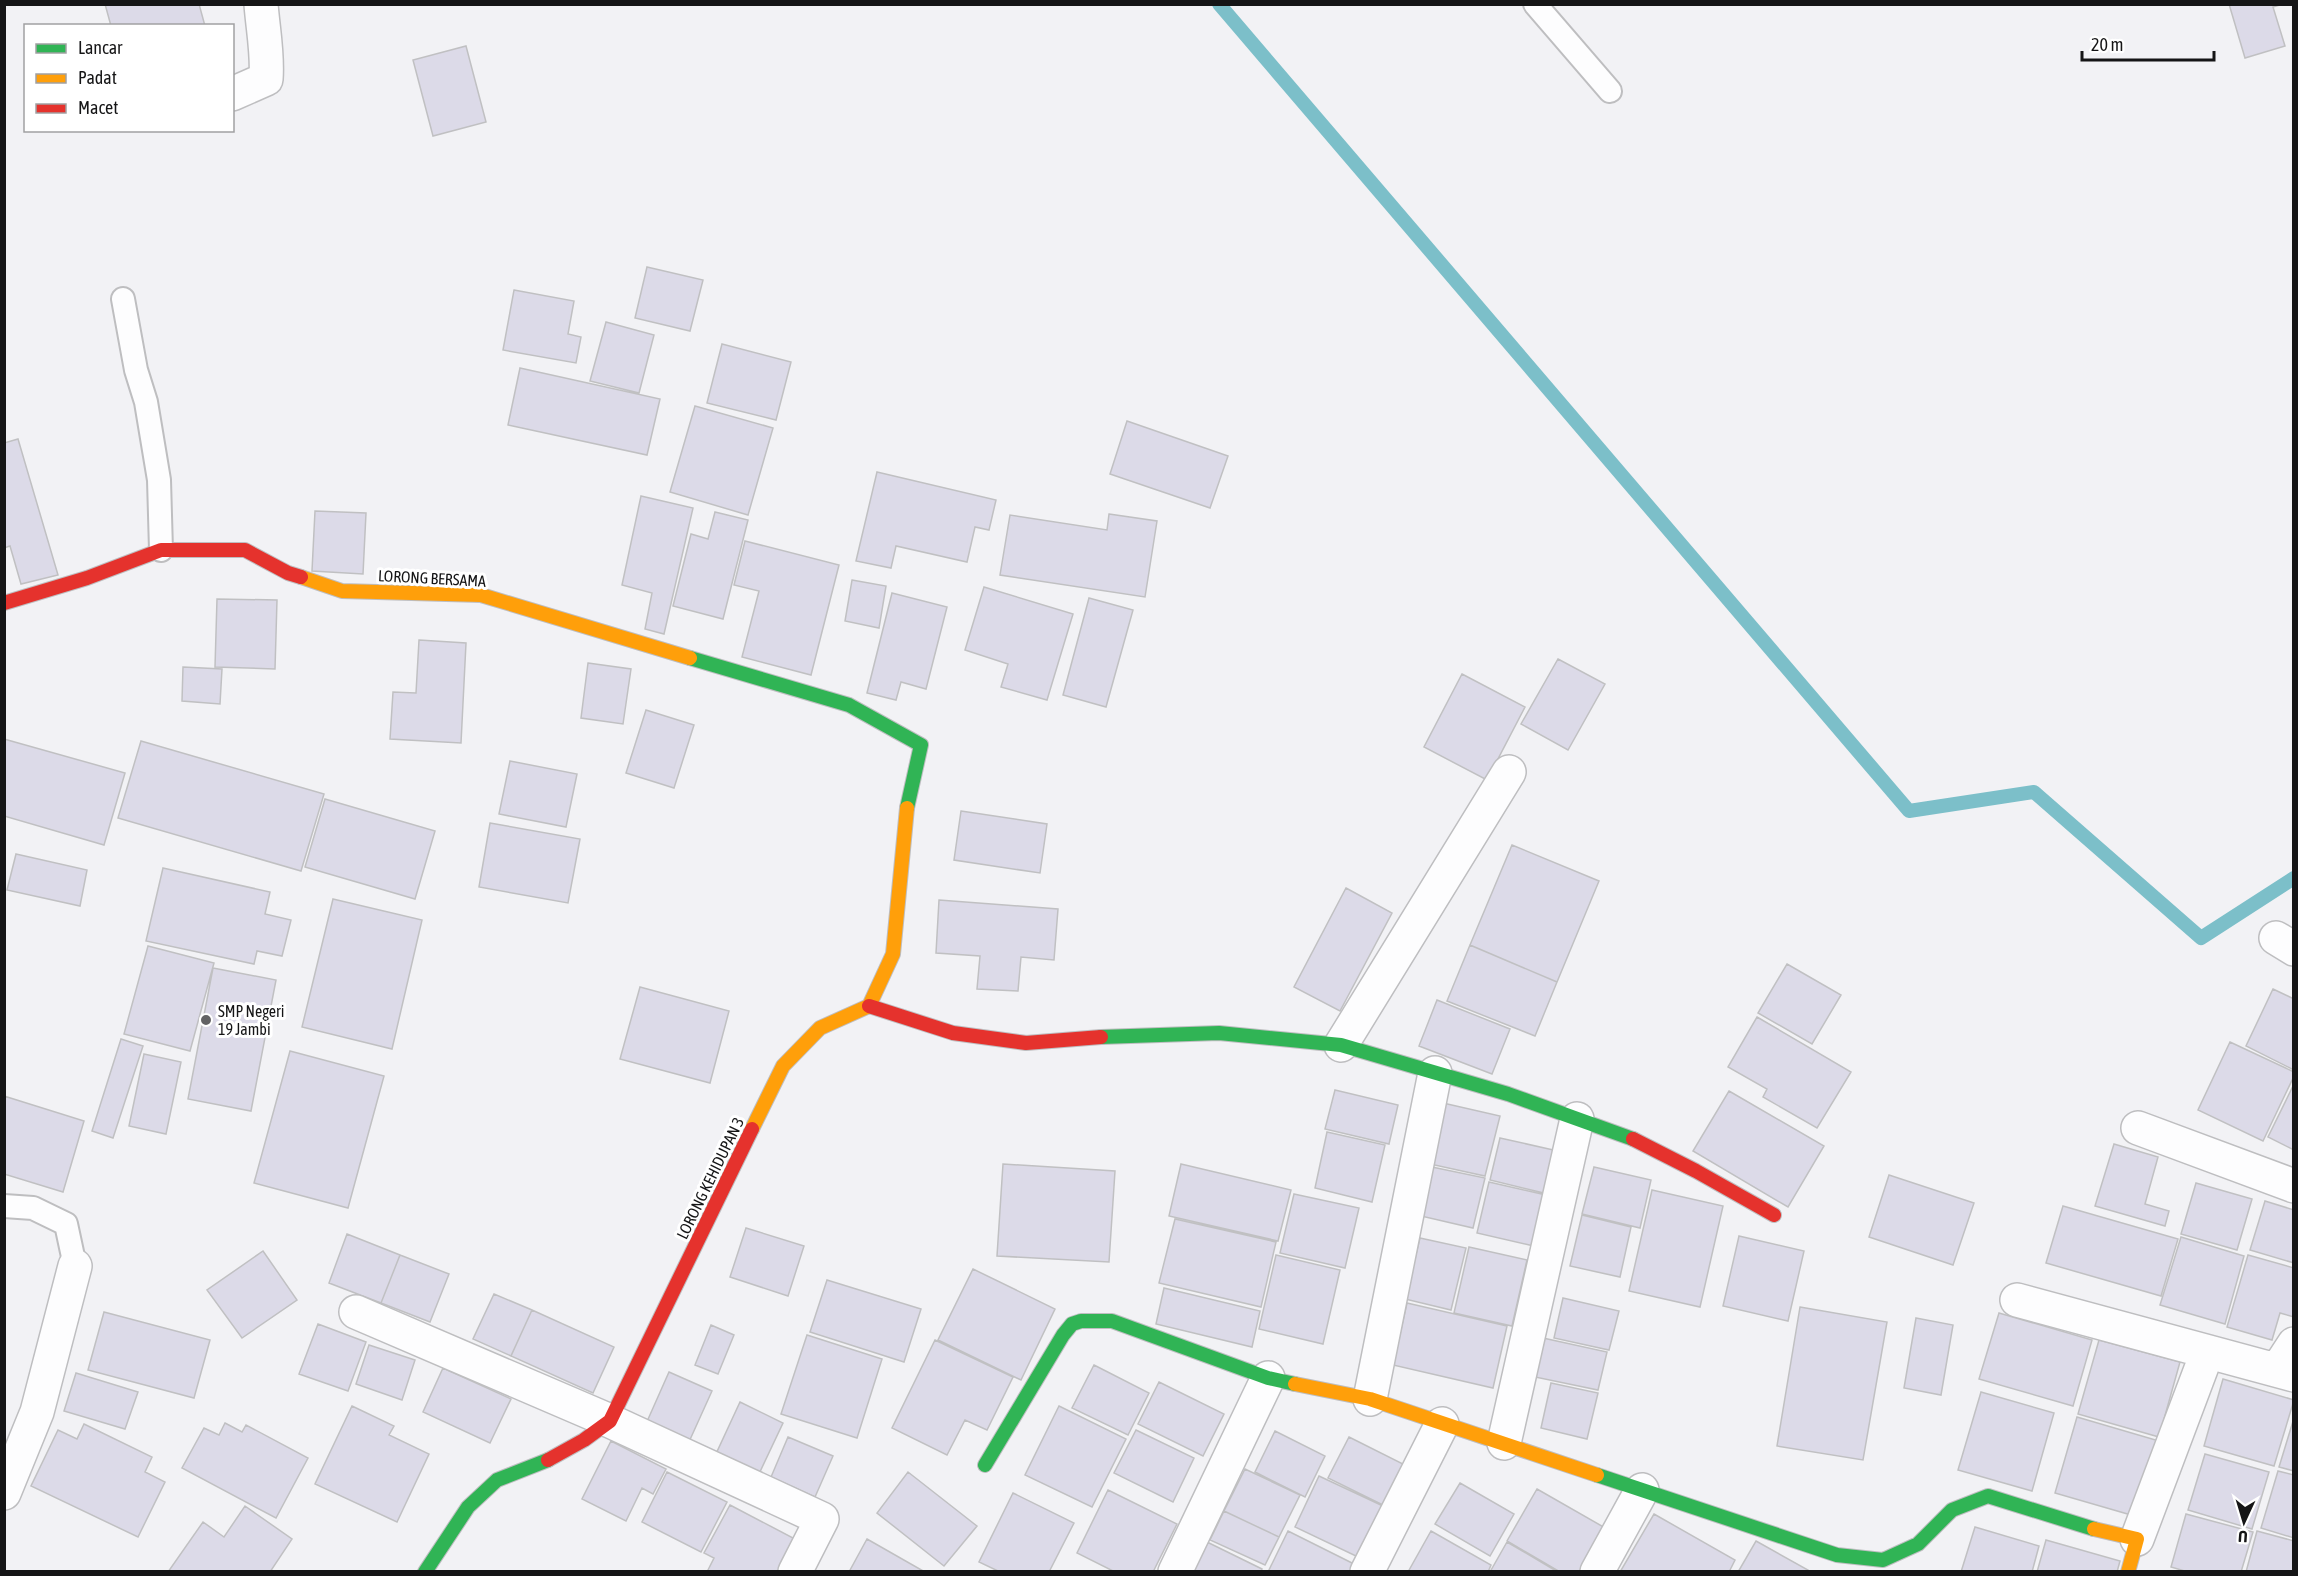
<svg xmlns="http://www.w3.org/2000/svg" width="2298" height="1576" viewBox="0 0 2298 1576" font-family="'Asap Condensed',sans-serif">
<rect width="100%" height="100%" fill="#f2f2f5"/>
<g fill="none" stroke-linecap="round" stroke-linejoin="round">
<!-- stream -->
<path stroke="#7cbfc9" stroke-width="14" d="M1219,4l690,807 125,-19 167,146 93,-60"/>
</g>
<!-- building -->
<path fill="#dcdae8" stroke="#c0c0c2" stroke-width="1.5" d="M105,4h94l6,22h-94z
M2229,4h54l-10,3 12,39 -40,12z
M466,46l20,76 -53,14 -20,-76z
M647,267l56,13 -13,51 -55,-13z
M514,290l60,11 -6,33 13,3 -5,26 -73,-13z
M606,322l48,13 -15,58 -49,-12z
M722,344l69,18 -15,58 -69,-17z
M520,368l140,31 -13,56 -139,-30z
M695,406l78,22 -25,87 -78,-23z
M1127,421l101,35 -18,52 -100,-34z
M18,439l40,136 -37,9 -11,-38 -6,2v-105z
M877,472l119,28 -7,30 -14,-3 -8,35 -71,-16 -5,22 -35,-7z
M641,496l52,12 -29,126 -19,-5 7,-36 -30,-8z
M315,511l51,2 -3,61 -51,-3z
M715,512l33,8 -25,99 -50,-13 18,-72 17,5z
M1109,514l48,7 -12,76 -145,-22 10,-60 97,15z
M745,541l94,24 -28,110 -69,-18 17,-66 -25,-6z
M852,580l34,6 -7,42 -34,-7z
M984,587l89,27 -26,86 -46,-13 7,-23 -43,-14z
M892,593l55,14 -21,82 -25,-7 -5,18 -29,-7z
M1089,598l44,12 -27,97 -43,-12z
M217,599l60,1 -2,69 -60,-2z
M419,640l47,3 -5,100 -71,-4 3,-47 23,1z
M1558,659l47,25 -37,66 -47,-26z
M588,663l43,6 -8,55 -42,-6z
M183,667l39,2 -2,35 -38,-3z
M1462,674l63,33 -38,73 -63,-33z
M646,710l48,15 -20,63 -48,-15z
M4,739l121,34 -21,72 -100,-29z
M141,741l183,53 -23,77 -183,-53z
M510,761l67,13 -11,53 -67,-13z
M325,799l110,32 -20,68 -110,-32z
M961,811l86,13 -7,49 -86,-13z
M490,823l90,16 -12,64 -89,-16z
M1512,845l87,36 -42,101 -87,-37z
M16,854l71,16 -7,36 -73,-16z
M163,868l107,24 -5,22 26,6 -9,36 -25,-5 -3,13 -108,-23z
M1346,888l46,25 -52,98 -46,-24z
M333,899l89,21 -30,129 -90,-22z
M939,900l119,9 -4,51 -33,-3 -3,34 -41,-2 3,-33 -44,-3z
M1470,945l87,37 -22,54 -88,-35z
M148,946l66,17 -24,88 -66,-17z
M1787,964l54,31 -29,49 -54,-31z
M213,968l63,12 -25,131 -63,-12z
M640,987l89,24 -19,72 -90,-24z
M2273,989l21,10v71l-48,-24z
M1437,1000l73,29 -18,45 -73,-28z
M1757,1017l94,55 -34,56 -54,-31 4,-8 -39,-22z
M121,1039l22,7 -30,92 -21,-7z
M2230,1042l64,30v4l-31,65 -65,-31z
M290,1051l94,25 -36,132 -94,-25z
M144,1054l37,8 -15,72 -37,-8z
M2294,1084v66l-26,-13z
M1335,1090l63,15 -9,39 -64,-15z
M1729,1091l95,55 -36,61 -95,-56z
M4,1096l80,25 -21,71 -59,-18z
M1443,1103l57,13 -15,60 -55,-12z
M1327,1132l58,13 -13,57 -57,-14z
M1500,1138l58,13 -10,43 -58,-14z
M2114,1144l44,13 -13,47 24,7 -4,15 -70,-20z
M1003,1164l112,7 -6,91 -112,-6z
M1181,1164l110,26 -13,51 -109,-25z
M1432,1167l53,11 -12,50 -52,-12z
M1594,1167l57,13 -11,48 -58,-14z
M1889,1175l85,28 -21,62 -84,-28z
M1489,1182l57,13 -12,51 -57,-13z
M2196,1183l56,16 -15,51 -56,-16z
M1652,1190l71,16 -23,101 -71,-16z
M1294,1194l65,14 -14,60 -65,-15z
M2265,1201l29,9v53l-44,-13z
M2063,1206l115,33 -17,57 -115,-33z
M1582,1215l49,12 -11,50 -50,-11z
M1175,1219l101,23 -15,65 -102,-24z
M746,1228l58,18 -16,50 -58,-19z
M347,1234l53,21 -19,48 -52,-20z
M1739,1236l65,15 -16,70 -65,-15z
M2181,1237l63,19 -19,68 -65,-19z
M1420,1238l46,10 -15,62 -46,-11z
M1469,1247l58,13 -15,66 -58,-13z
M263,1251l34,49 -55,38 -35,-48z
M400,1255l49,19 -19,48 -49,-19z
M1276,1255l64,15 -17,74 -64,-15z
M2248,1255l46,13v49l-14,-4 -8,27 -45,-13z
M973,1269l82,40 -34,71 -83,-40z
M827,1280l94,29 -17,53 -94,-30z
M1164,1288l96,23 -8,36 -96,-23z
M494,1294l38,16 -21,46 -38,-17z
M1563,1298l56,13 -10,39 -55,-12z
M1407,1303l100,23 -14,62 -100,-23z
M1800,1307l87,15 -24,138 -86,-14z
M532,1310l82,37 -21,46 -82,-37z
M104,1312l106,28 -16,58 -106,-28z
M1999,1313l93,27 -19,66 -94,-27z
M1916,1318l37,7 -12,70 -37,-7z
M318,1324l48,18 -18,49 -49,-17z
M711,1325l23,10 -16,39 -23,-9z
M807,1335l75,24 -25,79 -76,-24z
M1543,1338l64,14 -9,38 -63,-13z
M935,1340l78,37 -26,53 -22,-10 -18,35 -55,-27z
M2099,1340l81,22 -21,75 -81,-23z
M369,1345l46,15 -13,40 -46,-16z
M1094,1365l55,28 -21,42 -56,-27z
M443,1368l68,31 -21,44 -67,-31z
M669,1372l43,19 -24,53 -43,-18z
M76,1373l62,19 -13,37 -61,-18z
M2223,1379l71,21 -20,66 -70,-20z
M1159,1382l65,32 -21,42 -65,-32z
M1551,1383l47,10 -11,46 -46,-11z
M1981,1392l73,21 -22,78 -74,-21z
M740,1402l43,21 -25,53 -43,-20z
M352,1406l42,20 -5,9 40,19 -32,68 -82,-38z
M1059,1406l67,33 -34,68 -67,-32z
M2077,1417l82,24 -21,76 -83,-24z
M2294,1418v53l-15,-4z
M225,1423l17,9 4,-7 62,33 -32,60 -94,-50 22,-40 15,7z
M84,1424l68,33 -7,15 20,10 -27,55 -107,-51 27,-56 19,9z
M1136,1430l58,28 -21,44 -59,-29z
M1275,1431l50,25 -20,41 -50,-25z
M788,1437l45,19 -18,41 -44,-20z
M1349,1437l60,30 -20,41 -61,-30z
M611,1441l55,28 -13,25 -11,-6 -16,33 -44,-22z
M2205,1454l64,18 -17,57 -64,-19z
M1245,1469l55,26 -21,42 -55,-26z
M2278,1471l16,4v63l-33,-10z
M667,1472l60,30 -26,50 -59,-30z
M908,1472l69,54 -33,40 -67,-53z
M1319,1476l64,30 -25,51 -63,-30z
M1460,1483l54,31 -24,42 -55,-32z
M1537,1489l70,40 -25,43h-22l-53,-31z
M1108,1490l69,34 -24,48h-38l-38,-19z
M1013,1493l61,30 -25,49h-49l-21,-10z
M730,1505l65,34 -17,33h-71l7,-14 -10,-5z
M245,1506l47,33 -22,33h-102l35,-50 21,15z
M1224,1511l55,26 -14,28 -55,-25z
M1654,1514l81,46 -6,12h-109z
M2186,1514l67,18 -12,40h-53l-17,-5z
M1975,1527l64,19 -7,26h-71z
M1288,1531l74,37 -1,4h-93z
M1431,1531l60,34 -3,7h-80z
M2257,1531l37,10v31h-48z
M867,1539l58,33h-76z
M2046,1540l74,21 -3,11h-80z
M1756,1541l52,29 -1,2h-69z
M1207,1542l55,27 -1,3h-69z
M1507,1542l51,30h-68z"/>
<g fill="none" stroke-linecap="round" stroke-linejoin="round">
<defs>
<path id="lane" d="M1535,4l75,87
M123,299l13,71 10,32 13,78 2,70
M4,1206l29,2 33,16 9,42"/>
<path id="street" d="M232,94l34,-15c2,-25 -3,-49 -5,-75
M2276,938l18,11
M1341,1045l168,-273
M2138,1128l156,58
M2017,1300l277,75
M356,1312l254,109 212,98 -27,53
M2277,1370l17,-26
M1370,1399l65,-326
M1504,1443l73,-324
M4,1493l33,-81 38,-146
M2137,1539l70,-186
M1175,1572l93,-194
M1367,1572l75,-148
M1597,1572l45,-82"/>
<path id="fast" d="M690,658l159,47 72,40 -14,63
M1101,1037l118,-4 122,12 167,49 125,45
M985,1465l78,-130 9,-11 9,-3h31l156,57 27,6
M1597,1475l240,80 46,5 35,-16 34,-34 36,-14 106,33
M425,1572l43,-65 29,-27 51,-20"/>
<path id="slow" d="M301,577l41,14 139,4 209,63
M752,1129l31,-63 37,-38 49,-22 24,-52 14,-146
M1295,1384l75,15 227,76
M2094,1529l43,10 -9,33"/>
<path id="jam" d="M4,603l83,-25 74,-28h84l43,23 13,4
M869,1006l84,27 73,10 75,-6
M1633,1139l63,32 78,44
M548,1460l36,-20 26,-19 142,-292"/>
</defs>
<!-- lane casing -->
<use href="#lane" stroke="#bebec0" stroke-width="26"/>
<!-- street casing -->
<use href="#street" stroke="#bebec0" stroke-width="36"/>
<!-- fast casing -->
<use href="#fast" stroke="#bebec0" stroke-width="16"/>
<!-- slow casing -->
<use href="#slow" stroke="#bebec0" stroke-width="16"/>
<!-- jam casing -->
<use href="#jam" stroke="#bebec0" stroke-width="16"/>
<!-- lane -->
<use href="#lane" stroke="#fdfdfe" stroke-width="22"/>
<!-- street -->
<use href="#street" stroke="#fdfdfe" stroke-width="33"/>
<!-- fast -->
<use href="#fast" stroke="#30b455" stroke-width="14"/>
<!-- slow -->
<use href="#slow" stroke="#ff9f0a" stroke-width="14"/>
<!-- jam -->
<use href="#jam" stroke="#e5322d" stroke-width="14"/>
</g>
<!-- markers -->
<circle fill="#626264" stroke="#fff" stroke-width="2" cx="206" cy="1020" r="6"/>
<g text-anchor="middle" stroke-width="6" stroke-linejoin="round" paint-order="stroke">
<!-- street labels -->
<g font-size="16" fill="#151516" stroke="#fff">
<text transform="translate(432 578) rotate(3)" y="6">LORONG BERSAMA</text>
<text transform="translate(710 1178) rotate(-64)" y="6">LORONG KEHIDUPAN 3</text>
</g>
<!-- poi labels -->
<g font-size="16" fill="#151516" stroke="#fff" text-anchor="start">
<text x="218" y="1017">SMP Negeri<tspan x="218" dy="18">19 Jambi</tspan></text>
</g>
</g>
<!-- border -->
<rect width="2298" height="1576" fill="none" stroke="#151516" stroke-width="12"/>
<!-- legend -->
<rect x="24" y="24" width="210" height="108" fill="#ffffff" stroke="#a1a1a2" stroke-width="1.5"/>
<rect x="36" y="44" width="30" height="9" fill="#30b455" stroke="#a1a1a2" stroke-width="1.5"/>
<text x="78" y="54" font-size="18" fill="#151516">Lancar</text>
<rect x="36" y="74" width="30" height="9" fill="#ff9f0a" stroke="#a1a1a2" stroke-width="1.5"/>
<text x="78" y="84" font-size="18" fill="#151516">Padat</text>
<rect x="36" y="104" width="30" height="9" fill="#e5322d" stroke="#a1a1a2" stroke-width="1.5"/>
<text x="78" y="114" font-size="18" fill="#151516">Macet</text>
<!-- north arrow -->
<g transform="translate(2244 1522) rotate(184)" stroke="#ffffff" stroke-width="4.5" paint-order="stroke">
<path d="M0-4.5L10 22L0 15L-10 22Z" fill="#151516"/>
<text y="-9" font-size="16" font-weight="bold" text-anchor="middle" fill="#151516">U</text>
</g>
<!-- scale -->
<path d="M2082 51v9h132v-9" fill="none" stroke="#151516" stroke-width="3"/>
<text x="2091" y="51" font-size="18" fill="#151516" stroke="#ffffff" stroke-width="4.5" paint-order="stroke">20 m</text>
</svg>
